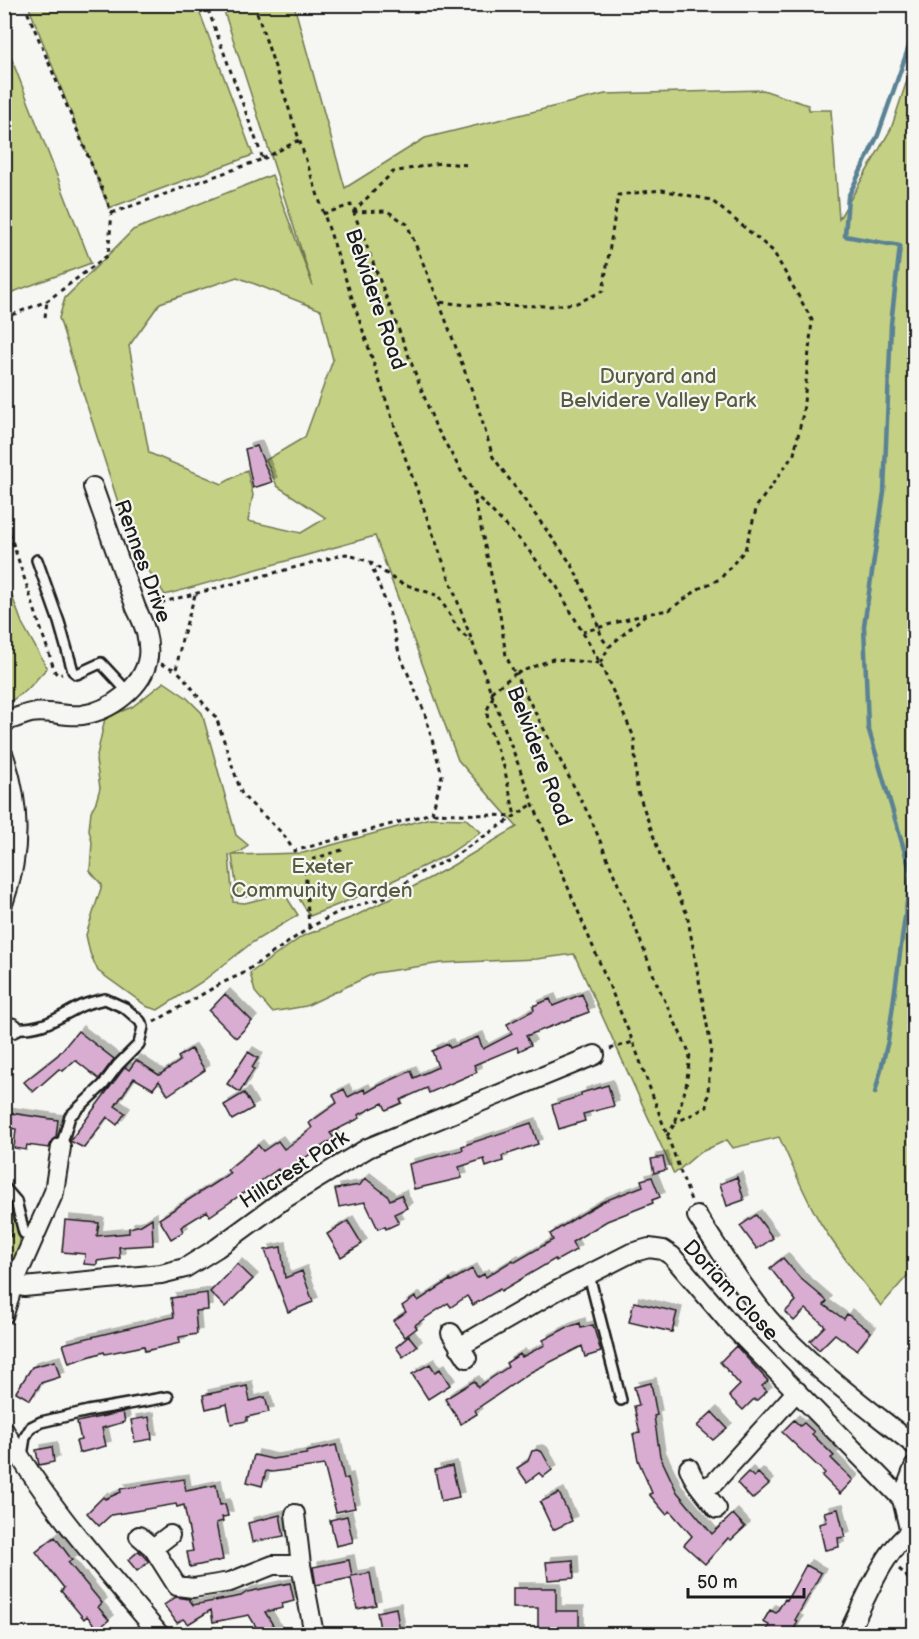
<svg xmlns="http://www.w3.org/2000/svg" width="919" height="1639" viewBox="0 0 919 1639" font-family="'Balsamiq Sans',sans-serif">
<defs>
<filter id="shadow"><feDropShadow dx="5" dy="-5" stdDeviation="0" flood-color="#0004"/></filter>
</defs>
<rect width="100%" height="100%" fill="#f6f6f2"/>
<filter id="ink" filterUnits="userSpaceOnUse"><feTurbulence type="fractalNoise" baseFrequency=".0167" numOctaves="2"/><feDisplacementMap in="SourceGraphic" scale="12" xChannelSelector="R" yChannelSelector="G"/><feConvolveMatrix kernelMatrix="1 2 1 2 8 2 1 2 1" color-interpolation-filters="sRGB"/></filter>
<g filter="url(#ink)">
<!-- green -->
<path fill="#c4d084" stroke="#707650" stroke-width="1.5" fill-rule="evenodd" d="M28,5h169l56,150 -144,53z
M222,5h72l51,183 80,-50 180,-44 158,-4 45,15 1,5h22l8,109 52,-90 23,-70v1209l-33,38c-20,-27 -42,-53 -60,-82 -17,-28 -28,-58 -42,-87l-46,11 -6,-8 -28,13 -25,21 -100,-220 -37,5 -95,4 -67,10 -69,33 -34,6 -17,-20 -5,-19 53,-37 50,-19 54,-27 43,-23 67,-40 -59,-67 -83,-224 -210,59 -33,-49 -73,-228 6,-20 68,-68 139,-55 41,111zM237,277l84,33 12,50 -28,77 -39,23 11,26 49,32 -25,15 -53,-12 5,-26 -6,-25 -25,14 -73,-31 -20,-107 31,-43z
M5,42l86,221 -86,32 -1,-253z
M5,577l17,46 25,45 -20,22 -19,13 -4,-10z
M164,682l22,15 16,16 34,122 12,10 -6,6 -13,4 4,47 12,1 39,-10 14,22 -45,27 -50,39 -45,29 -10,-3 -50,-36 -8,-18 -4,-18 16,-50 -12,-14 2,-29 -3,-12 2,-19 5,-9 4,-14 -4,-28 9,-42 27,-11z
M430,818l36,1 15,13 -34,23 -80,38 -57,23 -17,-27 -55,9 -6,-43 71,-2z
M4,1195l17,29 -2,31 -15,36z"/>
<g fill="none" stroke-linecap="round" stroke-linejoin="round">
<!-- stream -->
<path stroke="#5a8294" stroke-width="4.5" d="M875,1093l13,-52 23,-168 -43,-146 -4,-101 20,-134 7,-168 9,-78 -55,-10 3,-39 30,-62 36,-103"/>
</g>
<!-- building -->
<path fill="#d9add1" stroke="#1c1c1c" stroke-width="1.5" filter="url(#shadow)" d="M257,446l15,36 -19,6 -8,-39z
M225,994l27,27 -16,17 -27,-27z
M582,994l7,18 -63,24 5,9 -12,6 -2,-4 -43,18 3,7 -48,21 -2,-5 -27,12 2,3 -16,7 -3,-7 -25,12 2,3 -30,15 4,5 -53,36 -3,-5 -68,47 -3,-5 -26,16 2,5 -12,7 -12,-20 71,-46 -3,-3 31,-25 5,6 15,-10 6,8 12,-8 16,-13 -3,-5 28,-20 -4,-8 11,-6 4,8 16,-8 2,4 10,-6 35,-16 3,7 24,-11 -6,-16 16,-7 2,4 28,-11 5,12 29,-15 -5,-10 27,-14 -1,-4 17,-7 3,7z
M78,1031l36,28 -15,20 -24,-19 -12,11 -4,-2 -26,23 -9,-10 34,-27z
M191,1049l14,21 -37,25 -9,-14 -6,8 -19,-11 -19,28 10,7 -8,12 -10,-8 -23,31 -14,-7 55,-74 4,3 7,-10 23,15 21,-14 -2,-4z
M248,1052l10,6 -6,10 2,1 -14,23 -13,-8z
M608,1085l6,21 -31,8 2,7 -26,8 -7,-24 29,-9v-3z
M244,1093l9,15 -21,12 -8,-15z
M4,1112l54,8 -2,17 -4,3 -3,8 -22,-3 -1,5 -12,-2 2,-19 -12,-2z
M531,1123l7,21 -36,12 1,5 -17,6 -2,-8 -25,8 3,11 -48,11 -5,-25 54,-14 -1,-4z
M663,1157l3,13 -12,3 -3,-14z
M652,1177l8,20 -8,3 1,3 -46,18 -35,21 4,8 -20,11 -1,-2 -54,32 -1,-2 -27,16 -6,-9 -16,11 -3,-4 -33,22 2,3 -12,9 -12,-16 13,-9 -4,-6 13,-9 3,4 32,-21 1,1 21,-12 5,9 7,-4 2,3 27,-17 2,2 38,-22 -3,-6 27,-17 25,-15 41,-16 -2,-6z
M737,1177l7,23 -17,6 -7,-22z
M365,1178l23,18 2,4 11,-5 6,13 -13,6 5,9 -13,6 -1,-3 -7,3 -13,-27 -26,5 -4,-18 25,-4z
M756,1215l17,23 -16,11 -17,-23z
M152,1218l1,27 -34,2 1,11 -23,3v4l-13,-1 1,-10 -23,-2 3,-32 34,3 -2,13 32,-3v-5l12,-3z
M348,1221l14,23 -21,13 -14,-23z
M281,1247l4,31 17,-7 11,31 -25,10 -23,-62z
M783,1258l16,19 28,24 -3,4 20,14 3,-5 24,18 -14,18 -22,-16 -16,16 -9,-9 15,-15 -19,-17 -12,12 -9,-9 11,-11 -26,-33z
M237,1264l16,15 -28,28 -15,-15z
M207,1293l1,17 -13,1 2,23 -18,3 1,6 -35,8 -1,-5 -39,8 -1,-2 -35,11 -6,-19 111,-27 -3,-19z
M634,1302l43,10 -5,20 -43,-10z
M580,1323l1,5 12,-3 8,27 -16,5 -3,-11 -51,26 -56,38 2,4 -16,10 -16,-25 29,-18 4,6 30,-20 -2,-4 14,-9 2,3 23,-12 -2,-5 23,-12z
M409,1336l8,10 -14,11 -7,-10z
M736,1346l32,35 -6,5 5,5 -11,10 -2,-2 -11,11 -14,-14 11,-11 -20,-23z
M55,1361l5,16 -19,6 -11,17 -14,-8 16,-25z
M430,1364l5,8 5,-3 10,16 -22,14 -16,-25z
M651,1383l6,32 -3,1 6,40 17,36 35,42 21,-20 12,13 -14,13 -3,-2 -23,26 -21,-19 8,-9 -22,-25 -4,3 -17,-20 3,-1 -14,-33 -5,-26 7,-1 -6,-27 5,-1 -5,-18z
M247,1386l3,15 15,-4 4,15 -22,5v4l-16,3 -4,-20 -21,5 -3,-14z
M123,1412l2,10 -23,6 4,18 -27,7 -3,-12 5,-1 -4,-18z
M712,1412l15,16 -14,12 -16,-14z
M149,1417l3,22 -17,3 -4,-22z
M794,1420l6,6 4,-3 10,9 -2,2 22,22 -3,2 22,22 -13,14 -18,-18 3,-3 -43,-41z
M336,1445l8,34 4,-1 7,30 -19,4 -12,-47 -52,7 -6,-1 -4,15 -15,-4 7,-27 18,4 35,-5 -1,-2z
M52,1447l2,15 -15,3 -3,-15z
M537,1450l5,2 10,18 -9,7 -4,-4 -12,9 -10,-14 11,-7 4,-10z
M452,1466l7,31 -18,4 -6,-31z
M748,1472l6,5 4,-4 11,11 -17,15 -15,-16z
M184,1479l2,12 30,-6 4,20 5,-1 3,12 -6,1 1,4 -7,2 7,37 -33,7 -3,-15 6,-1 -9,-46 -7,2 -1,-3 -65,11 -12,11 -12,-13 16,-16 2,2 16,-7 -1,-3z
M559,1493l13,28 -19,9 -13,-28z
M838,1509l7,28 -7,1 1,9 -14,3 -6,-26 8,-2 -3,-10z
M280,1515l4,21 -32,6 -4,-19z
M347,1516l6,26 -17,4 -6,-26z
M55,1537l17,23 -4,2 34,41 -4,4 11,13 -11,9 -11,-13 -3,3 -23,-28 3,-3 -28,-36z
M139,1551l10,11 -12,9 -9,-11z
M349,1560l3,16 18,-3 6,32 -19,4 -6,-31 -35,7 -3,-18z
M573,1560l1,18 -26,2 -2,-18z
M806,1565l15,8 -26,47 3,1 -7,14h-26l4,-10 -6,-3 7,-12 6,3 9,-14 2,1z
M290,1583l4,18 -12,3 1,4 -18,4 14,23h-18l-12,-20 -36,7 -2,-12 -23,14 -5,-5 -6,4 -13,-18 12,-8 13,2 4,6 48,-9 6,-4z
M513,1588h43v23h23v23l-36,1v-7h-5v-20h-25z
M396,1608l4,24 -19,3 -4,-23z"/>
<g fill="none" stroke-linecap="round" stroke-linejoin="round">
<defs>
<path id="lane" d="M37,560l22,62 14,49 4,3 24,-11 27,29
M13,1028c28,2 41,-8 64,-20 9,-5 19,-7 28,-9l20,9 15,13 3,6 -4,17 -21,21 -15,20 -33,31 -9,31
M4,1187l12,14 8,32 10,8
M589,1275l32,125
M22,1456l3,-19 6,-10 10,-5 47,-11 80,-14"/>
<path id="street" d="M4,722c9,-3 18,-7 27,-9 17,-3 34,4 51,2 28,-4 62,-28 66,-58 2,-18 -4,-33 -12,-49l-43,-121
M4,756c16,47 17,97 0,145
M4,1025l9,3
M697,1216c23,34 44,70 71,102 42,49 96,87 146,127
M13,1285l11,2 137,-13 24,-6 32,-20 67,-49 84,-51 227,-93
M4,1314l9,-29 41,-93 7,-45
M451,1333l16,25
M459,1347l97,-56 75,-38 18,-5 14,2 9,6 60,70 170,173 8,34
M4,1430c42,75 101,139 155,204
M689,1468c5,15 18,27 28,41
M703,1488l11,-5 83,-92
M902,1499l12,-32
M295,1514l6,51 12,64 -2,5
M139,1536l14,12 24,38 16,2 37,-6 43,-17h28
M153,1548l17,-13
M848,1634c15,-29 37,-88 66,-104"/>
</defs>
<!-- lane casing -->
<use href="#lane" stroke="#1c1c1c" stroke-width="14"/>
<!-- street casing -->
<use href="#street" stroke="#1c1c1c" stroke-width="22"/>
<!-- path -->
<path stroke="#1c1c1c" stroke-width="3" stroke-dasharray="4.5 4.5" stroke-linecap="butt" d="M254,4l151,453 67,184 61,163 100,238 59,161
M263,159l36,-19
M353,212l34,-1 20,13 32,78 29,3 83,1 26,-3 26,-12 15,-96 44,-5 49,10 62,51 39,69 -9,93 -9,41 -37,52 -12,44 -25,29 -20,9 -31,22 -23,4 -63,18
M353,212l40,-40 47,-9 29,2
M112,213l151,-54 -57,-155
M323,214l28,-9 84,220 38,67 27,123 6,41 9,18 38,-15 47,4
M439,302l38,102 16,53 79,108 21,45 9,28 7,9
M45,317l2,-16
M4,318l43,-17 61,-46 4,-42 -88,-209
M473,492l50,51 34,44 43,76 34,74 3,52 26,74 24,51 24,133 -4,60 -32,16
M4,516l51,156 3,3 4,-1
M195,595l-13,44 -6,31c16,14 24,33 40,47l26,78 41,39 11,17 138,-38 10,-38 -18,-64 -25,-58 -10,-42 -19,-49
M439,597l21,35 11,9
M152,605l194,-51 24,8 28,20 38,13
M600,663l9,-16 37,-33
M161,664l15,6
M491,692l24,-18 76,145 36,87 30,78 33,70 -4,33 -11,36 -8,13
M493,697l-6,13 1,15 16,42 11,49
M433,813l80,3
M309,928l-4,-61 5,-7 35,-11
M154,1022l68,-39 20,-9 67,-46 31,-17 46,-14 32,-23 35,-17 80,-53
M610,1049l23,-7
M4,1050v6
M4,1226l8,11
M899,1569l6,5 9,15"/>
<!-- lane -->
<use href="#lane" stroke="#f6f6f2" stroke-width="9"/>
<!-- street -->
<use href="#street" stroke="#f6f6f2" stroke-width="18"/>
</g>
</g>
<g text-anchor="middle" stroke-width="4.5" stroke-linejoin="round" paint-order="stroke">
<!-- street labels -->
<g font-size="21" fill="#1c1c1c" stroke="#f6f6f2">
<text transform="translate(376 299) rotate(71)" y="7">Belvidere Road</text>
<text transform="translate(143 561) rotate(70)" y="7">Rennes Drive</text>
<text transform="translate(540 756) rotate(69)" y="7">Belvidere Road</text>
<text transform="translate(294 1169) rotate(-33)" y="7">Hillcrest Park</text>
<text transform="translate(731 1290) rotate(47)" y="7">Doriam Close</text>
</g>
<!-- park labels -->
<g font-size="21" fill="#575b40" stroke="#f6f6f2">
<text x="658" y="383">Duryard and<tspan x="658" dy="24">Belvidere Valley Park</tspan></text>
<text x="322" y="873">Exeter<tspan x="322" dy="24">Community Garden</tspan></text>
</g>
</g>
<!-- margin -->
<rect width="919" height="1639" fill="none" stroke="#f6f6f2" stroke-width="24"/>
<rect x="12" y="12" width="895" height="1615" fill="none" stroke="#1c1c1c" stroke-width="2" filter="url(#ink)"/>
<!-- scale -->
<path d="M688 1588v9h116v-9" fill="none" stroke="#1c1c1c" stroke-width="3"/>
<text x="697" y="1588" font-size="18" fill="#1c1c1c" stroke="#f6f6f2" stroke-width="4.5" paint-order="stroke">50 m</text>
</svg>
